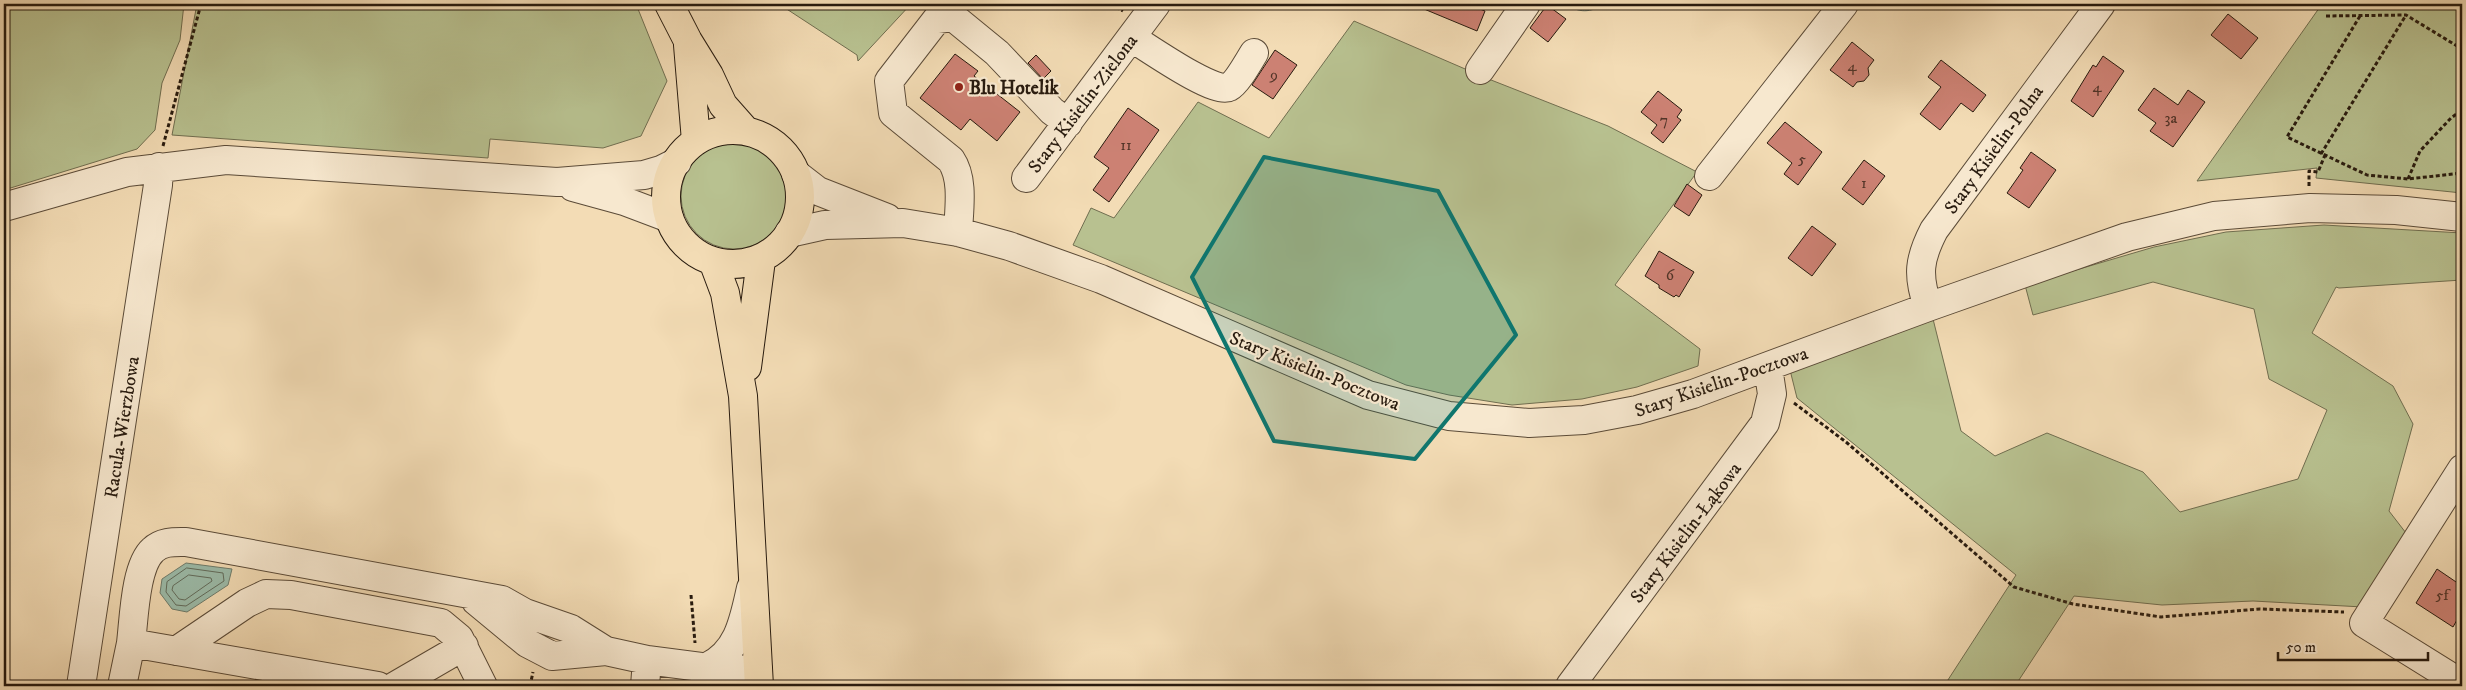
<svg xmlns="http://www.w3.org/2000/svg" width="2466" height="690" viewBox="0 0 2466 690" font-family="'IM FELL DW Pica',serif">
<rect width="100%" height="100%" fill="#f3dcb5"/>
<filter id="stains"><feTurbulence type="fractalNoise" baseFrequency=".004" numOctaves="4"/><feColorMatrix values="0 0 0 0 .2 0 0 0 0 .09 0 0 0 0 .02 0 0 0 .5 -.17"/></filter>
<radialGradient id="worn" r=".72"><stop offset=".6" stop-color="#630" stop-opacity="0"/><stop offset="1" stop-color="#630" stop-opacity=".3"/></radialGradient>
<!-- green -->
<path fill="#b8c190" stroke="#706e50" d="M4,4h180l-4,36 -18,43 -7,47 -18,19 -133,41z
M197,4h439l31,77 -26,55 -38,12 -113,-9 -2,19 -316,-23z
M779,4h132l-53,57 -1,-6z
M2322,4h140v189l-146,-15 1,-10 -120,13z
M1354,21l132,57 122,48 89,46 -82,113 85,64 -2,17 -61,21 -55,12 -70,6 -63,-10 -43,-10 -333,-140 18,-37 23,10 84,-116 71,36z
M681 196a53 53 0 1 1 106 0a53 53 0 1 1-106 0Z
M2324,225l138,8v47l-123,8 -3,-1 -24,46 81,53 20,38 -24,87 17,22 -43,74 -110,-6 -91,4 -88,-9 -59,90h-71l72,-111 -219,-177 -7,-28 143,-51 28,112 34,25 52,-23 96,39 37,40 118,-33 29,-69 -58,-31 -15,-70 -101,-27 -120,33 -8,-30 129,-38 72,-15z"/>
<!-- water -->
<path fill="#9cbcaa" stroke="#6e7c6c" d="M1566,4h38c-13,9 -26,9 -38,0z
M186,563l46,6 -4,16 -41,27 -15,-3 -12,-16 2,-14z"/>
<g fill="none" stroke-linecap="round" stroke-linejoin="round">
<!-- shore -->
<path stroke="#626c5c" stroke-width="1" d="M187,568l36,5 1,8 -38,25 -10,-1 -10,-13 1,-10z
M189,575l22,3 1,3 -27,19 -6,-1 -7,-9 1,-4z"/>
</g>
<!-- building -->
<path fill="#cc8173" stroke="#281b0f" d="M1412,4h55l18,7 -8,20z
M1547,5l19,14 -18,23 -18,-14z
M2228,14l30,24 -17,21 -30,-24z
M1852,42l22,18 -6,8 1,7 -5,6 -7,1 -4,5 -23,-17z
M1275,50l22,15 -24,34 -21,-14z
M955,54l23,17 -4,5 46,36 -23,29 -27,-22 -9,11 -41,-32z
M1036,55l15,16 -8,8 -15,-16z
M2103,56l21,15 -31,46 -22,-16 22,-36 3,2z
M1941,60l45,35 -13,17 -12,-9 -21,27 -20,-16 21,-27 -13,-10z
M2154,88l24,17 10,-15 17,12 -32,45 -23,-16 6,-8 -18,-13z
M1658,91l24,19 -5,7 4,3 -18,23 -12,-10 6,-8 -16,-13z
M1128,108l31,22 -50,72 -16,-12 16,-22 -15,-11z
M1785,122l37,30 -24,33 -14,-11 8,-11 -25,-20z
M2031,152l25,18 -27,38 -22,-15 16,-23 -3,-2z
M1864,160l21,16 -22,29 -21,-16z
M1687,184l15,11 -13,21 -15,-10z
M1812,226l24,18 -24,32 -24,-18z
M1659,251l35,21 -15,25 -3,-2 -2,2 -15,-9v-3l-14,-9z
M2437,569l25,17v25l-9,16 -37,-24z"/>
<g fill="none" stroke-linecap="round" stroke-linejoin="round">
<defs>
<path id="minor" d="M1132,38c15,9 83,57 97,49 8,-4 20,-26 25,-34
M1480,70l46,-66
M796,174l22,17 69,27
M1709,176l135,-172
M1026,178l130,-174
M573,187l51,14 45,17
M4,207l123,-35 99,-12 331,22 87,-7 17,-5 16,-8
M958,232c1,-23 6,-53 -7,-72l-58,-47 -4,-32 48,-62 16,-2 44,36 55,58 16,12
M789,233l36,-8 78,-2 55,9 51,14 92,33 267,116 81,21 80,7 55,-3 53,-10 56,-16 235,-87 199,-70 87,-21 96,-8 86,2 66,7
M1928,307c-11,-32 -9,-48 6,-77l167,-226
M2462,469l-98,154 98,61
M476,601l51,42 25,13 54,-5
M176,651l71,-48 19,-9 25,1 150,28 18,15 24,48
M707,667c32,-15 37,-48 44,-79
M81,686l77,-501 1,-18
M122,686l9,-43
M378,686l-247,-43c3,-24 4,-77 22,-93 9,-9 22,-8 33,-8l316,58 23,13 46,16 35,22 41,9 54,7 57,3
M395,686l69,-40
M645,686l2,-26
M1570,686l195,-263 7,-29 -4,-27"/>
<path id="major" d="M669,4l19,37 21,34 14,30 23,26
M688,45l8,96
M666 197a67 67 0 1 1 134 0a67 67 0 1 1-134 0Z
M713,261l12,32 18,103 16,290
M747,367l14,-107"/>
</defs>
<!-- minor casing -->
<use href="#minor" stroke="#5b4b38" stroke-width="30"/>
<!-- major casing -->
<use href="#major" stroke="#281b0f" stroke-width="30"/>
<!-- path -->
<path stroke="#281b0f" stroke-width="3" stroke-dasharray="4 2.5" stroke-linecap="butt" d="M1110,4l13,7
M2326,16l80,-1 56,34
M2360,16l-73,121 80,38 41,4 54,-6
M163,146l38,-142
M2321,154l85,-139
M2408,179l12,-28 31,-33 11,-8
M2309,186v-15l9,1 7,-17
M1794,403l52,39 168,145 59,17 88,13 99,-8 84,3
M691,595l4,48
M530,686l3,-14"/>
<!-- minor -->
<use href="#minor" stroke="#f7e8cf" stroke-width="28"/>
<!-- major -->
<use href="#major" stroke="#f3dcb5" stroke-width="28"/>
</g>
<!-- marked area -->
<path fill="#0f766e" fill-opacity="0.2" stroke="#0f766e" stroke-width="4" stroke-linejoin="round" d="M1264,157l174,34 78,144 -101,124 -141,-18 -82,-164z"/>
<!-- markers -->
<circle fill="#8f2418" stroke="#f7e8cf" stroke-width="2" cx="959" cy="87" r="5"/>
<g text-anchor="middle" stroke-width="4.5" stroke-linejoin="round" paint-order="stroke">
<!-- number labels -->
<g font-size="16" fill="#513428">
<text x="1852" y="71">4</text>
<text x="1274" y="80">9</text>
<text x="2097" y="92">4</text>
<text x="2171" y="123">3a</text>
<text x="1664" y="125">7</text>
<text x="1126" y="150">11</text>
<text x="1802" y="164">5</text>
<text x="1864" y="188">1</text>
<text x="1670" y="280">6</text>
<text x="2442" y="600">5f</text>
</g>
<!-- poi labels -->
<g font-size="19" font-weight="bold" fill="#281b0f" stroke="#f7e8cf" text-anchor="start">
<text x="969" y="94">Blu Hotelik</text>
</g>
<!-- street labels -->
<g font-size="19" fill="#281b0f" stroke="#f7e8cf">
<text transform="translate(1082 103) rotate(-53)" y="7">Stary Kisielin-Zielona</text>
<text transform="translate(1993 149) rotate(-54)" y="7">Stary Kisielin-Polna</text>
<text transform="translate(1315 370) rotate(22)" y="7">Stary Kisielin-Pocztowa</text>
<text transform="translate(1721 381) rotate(-19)" y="7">Stary Kisielin-Pocztowa</text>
<text transform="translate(121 427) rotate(-81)" y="7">Racula-Wierzbowa</text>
<text transform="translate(1685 532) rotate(-53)" y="7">Stary Kisielin-Łąkowa</text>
</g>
</g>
<!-- margin -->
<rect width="2466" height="690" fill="none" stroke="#f3dcb5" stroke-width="20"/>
<rect x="5" y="5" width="2456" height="680" fill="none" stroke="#281b0f" stroke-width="2.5"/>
<rect x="10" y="10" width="2446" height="670" fill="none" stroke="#281b0f"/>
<!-- scale -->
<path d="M2278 652v8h150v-8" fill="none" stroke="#281b0f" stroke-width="2.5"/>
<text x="2286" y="652" font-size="15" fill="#281b0f" stroke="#f7e8cf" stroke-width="4" paint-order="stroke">50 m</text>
<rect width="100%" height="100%" filter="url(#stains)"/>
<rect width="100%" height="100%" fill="url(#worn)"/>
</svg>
